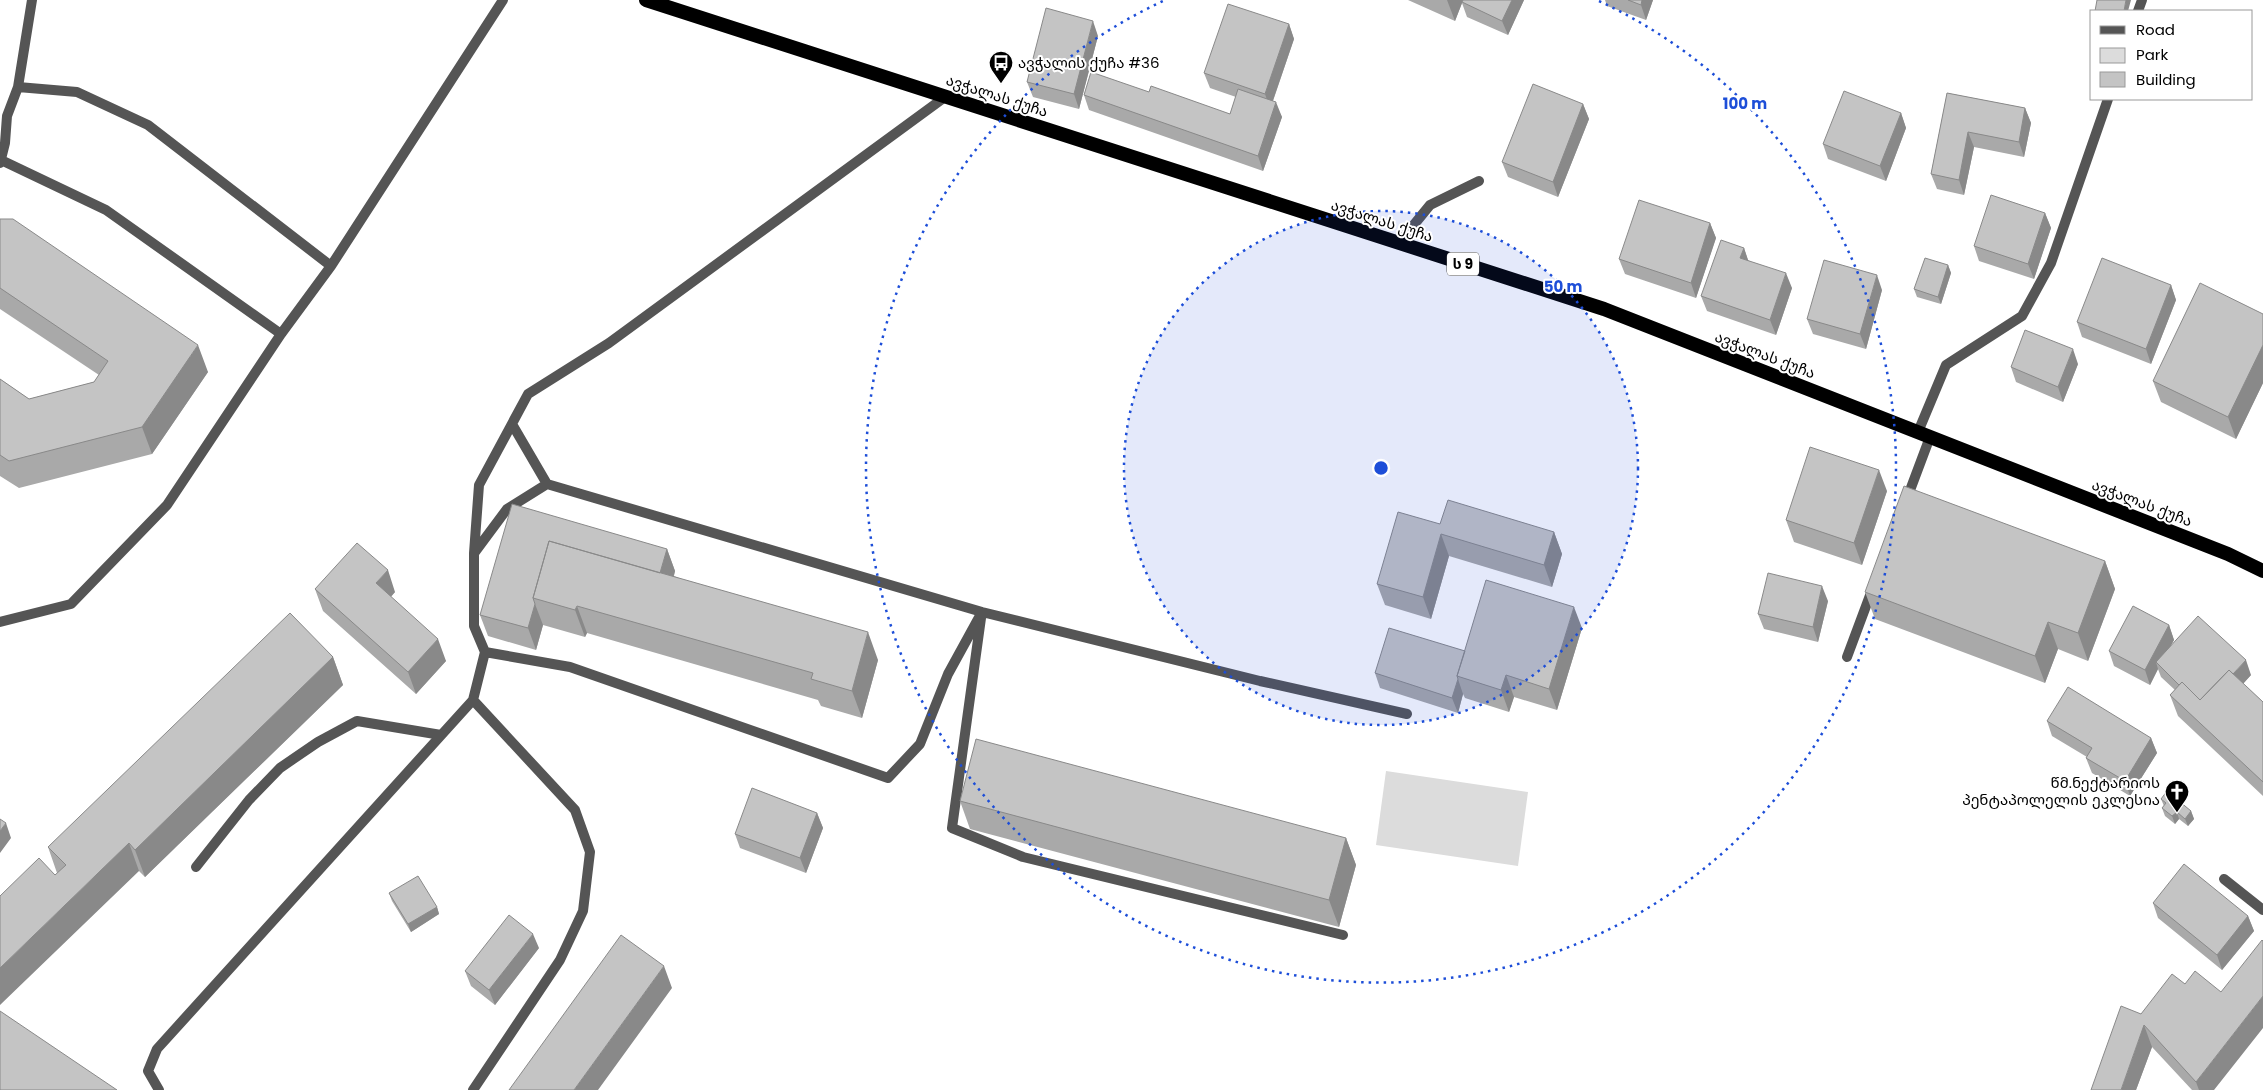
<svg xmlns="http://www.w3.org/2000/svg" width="2263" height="1090" viewBox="0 0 2263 1090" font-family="Poppins,'Noto Sans Georgian',sans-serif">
<rect width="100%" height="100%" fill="#fff"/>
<!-- green -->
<path fill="#dcdcdc" d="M1386,771l142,21 -10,74 -142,-21z"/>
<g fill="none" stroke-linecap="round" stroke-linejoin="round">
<!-- service -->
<path stroke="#555" stroke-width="10" d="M1,160l105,50 175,124 50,-68 -183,-141 -71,-33 -59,-5 14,-87
M0,163l5,-20 2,-27 11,-29
M1399,243l31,-38 49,-24
M331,266l172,-266
M1906,501l24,-64
M0,622l71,-18 96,-99 114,-171
M1847,657l25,-67
M2224,879l39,31"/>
<!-- minor -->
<path stroke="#555" stroke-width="10" d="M2138,11l4,-11
M945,97l-336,246 -81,51 -49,91 -5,68v73l11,26 85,15 318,111 32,-34 28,-70 34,-62
M512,424l35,60 435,128 278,69 147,33
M1918,432l28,-67 76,-49 29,-53 57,-164
M475,552l32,-43 40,-25
M981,618l-29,210 71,29 320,78
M473,700l102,110 15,42 -7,59 -23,49 -87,130
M196,867l53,-67 31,-32 38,-26 39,-21 84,14
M159,1090l-11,-19 9,-22 316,-349 12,-48"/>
<!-- trunk -->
<path stroke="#000" stroke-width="14" d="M646,0l958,309 624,245 35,17"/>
</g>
<!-- wall -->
<path fill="#a9a9a9" d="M1408,0h116l-16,35 -41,-18 -5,-14 -7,18z
M1605,0h48l-7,20 -39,-14z
M1289,24l5,15 -21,62 9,16 -19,54 -174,-61 -5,-15 65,-3 81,22 6,-17 -26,-9 -6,-15z
M1098,36l-19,73 -46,-12 -6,-15z
M1947,93l78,15 6,15 -7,34 -50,-10 -10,48 -27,-6 -6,-15z
M1583,104l6,15 -31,78 -50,-20 -6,-15z
M1901,113l5,15 -20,53 -58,-22 -5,-15z
M2045,213l6,15 -17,51 -55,-18 -5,-15z
M0,219l208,153 -56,82 -133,34 -19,-12v-97l29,20 65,-17 5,-7 -99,-66z
M1710,223l6,15 -20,60 -71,-24 -6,-15z
M1744,248l4,12 44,28 -16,47 -69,-24 -6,-15z
M1948,265l3,8 -10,31 -24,-7 -3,-8z
M2171,285l5,15 -25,64 -69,-27 -5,-15z
M1882,290l-16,59 -53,-15 -6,-15z
M2263,314v69l-27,56 -75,-37 -8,-21z
M2078,364l-15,38 -47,-20 -5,-15z
M1887,491l-25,74 -68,-23 -8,-22z
M1440,524l114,8 8,22 -10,33 -103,-31 -18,63 -46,-14 -8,-21z
M667,549l8,22 -1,5 204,84 -16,58 -41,-12 -3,-6 -231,-67 -2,4 -42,-12 -7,25 -48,-14 -8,-21z
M2105,561l10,28 -27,72 -30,-12 -13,34 -170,-64 -10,-27z
M315,589l80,3 -4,5 55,64 -30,33 -93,-83z
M1828,601l-10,41 -54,-13 -6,-15z
M2169,625l5,15 -3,5 80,30 -8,9 20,18v94l-85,-80 -8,-21 5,-5 -14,-13 -3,-8 -8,16 -36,-19 -5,-15z
M1582,628l-25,82 -43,-13 -5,15 -44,-14 -2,-4 -5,19 -78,-25 -5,-15 90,-22z
M333,657l10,28 -198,192 -6,-6 -82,2 -9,-26z
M2047,721l104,17 6,15 -27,43 -38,-23 -6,-15 1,-1 -35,-21z
M2161,799l30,12 3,8 -6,7 -9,-7 -4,5 -10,-8 -3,-8 2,-2z
M960,801l386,37 10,27 -17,62 -369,-98z
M817,813l6,15 -17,45 -66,-25 -5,-14z
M389,893l48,14 2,7 -28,18 -19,-31z
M2153,903l95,13 6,15 -32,39 -64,-52z
M539,948l-44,57 -24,-19 -6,-15z
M2141,1014l73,76h-22l-40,-43 -16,43z"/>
<!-- shaded-wall -->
<path fill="#898989" d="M1447,0h17l-2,2v1l-7,18z
M1512,0h12l-16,35 -6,-14z
M1642,0h11l-7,20 -5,-15z
M2126,0h5l-3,11h-4z
M1093,21l5,15 -19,73 -5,-15z
M1289,24l5,15 -24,70 -5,-15z
M1276,102l6,15 -19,54 -5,-15z
M1583,104l6,15 -31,78 -5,-15z
M2025,108l6,15 -7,34 -5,-15z
M1901,113l5,15 -20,53 -6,-15z
M1968,132l6,15 -10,48 -5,-15z
M2045,213l6,15 -17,51 -6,-15z
M1710,223l6,15 -20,60 -5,-15z
M1744,248l5,15 -9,-5z
M1948,265l3,8 -10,31 -3,-7z
M1786,273l6,15 -16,47 -6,-15z
M1877,275l5,15 -16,59 -6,-15z
M2171,285l5,15 -25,64 -5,-15z
M198,345l10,27 -56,82 -10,-27z
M2263,345v38l-27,56 -8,-22z
M2073,349l5,15 -15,38 -5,-15z
M1879,470l8,21 -25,74 -8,-22z
M1554,532l8,22 -10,33 -8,-22z
M1441,534l8,22 -18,63 -8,-22z
M667,549l8,22 -8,28 -8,-22z
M2105,561l10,28 -27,72 -10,-28z
M388,570l7,22 -12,13 -7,-22z
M1822,586l6,15 -10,41 -5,-15z
M535,604l8,21 -7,25 -8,-22z
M577,606l10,27 -2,4 -10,-27z
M1574,607l8,21 -25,82 -8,-21z
M2048,622l10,27 -13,34 -10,-27z
M2169,625l5,15 -14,26 -4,-4 2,7 -8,16 -5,-15z
M868,632l10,28 -16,58 -10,-27z
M438,639l8,22 -30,33 -8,-22z
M333,657l10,28 -198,192 -10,-27z
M2246,660l5,15 -43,47 -5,-15z
M1506,675l8,22 -5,15 -8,-22z
M1458,679l5,15 -5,19 -6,-15z
M2151,738l6,15 -27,43 -5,-15z
M2191,811l3,8 -6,7 -3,-7z
M2177,812l2,7 -4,5 -3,-8z
M817,813l6,15 -17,45 -6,-15z
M6,823l5,15 -11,15v-22z
M1346,838l10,27 -17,62 -10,-27z
M129,843l10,28 -139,134v-37z
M437,907l2,7 -28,18 -3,-8z
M2248,916l6,15 -32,39 -5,-15z
M533,934l6,14 -44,57 -6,-15z
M664,966l8,22 -74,102h-24z
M2263,996v32l-49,62h-15l-3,-8z
M2144,1025l8,22 -16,43h-15z"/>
<!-- building -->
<path fill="#c4c4c4" stroke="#898989" d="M1463,0h49l-10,21 -40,-19z
M1628,0h14l-1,5z
M2097,0h29l-2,11h-29z
M1228,4l61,20 -24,70 -61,-21z
M1046,8l47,13 -19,73 -47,-12z
M1091,72l58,20 2,-6 79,28 8,-25 38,13 -18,54 -174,-61z
M1533,84l50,20 -30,78 -51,-20z
M1844,91l57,22 -21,53 -57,-22z
M1947,93l78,15 -6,34 -51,-10 -9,48 -28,-6z
M1991,195l54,18 -17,51 -54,-18z
M1639,200l71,23 -19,60 -72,-24z
M0,219h13l185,126 -56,82 -133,34 -9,-6v-76l29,20 65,-17 14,-21 -108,-73z
M1721,240l23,8 -4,10 46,15 -16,47 -69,-24z
M1925,258l23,7 -10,32 -24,-8z
M2102,258l69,27 -25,64 -69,-27z
M1824,260l53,15 -17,59 -53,-15z
M2200,283l63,31v31l-35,72 -75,-36z
M2025,330l48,19 -15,38 -47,-20z
M1810,447l69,23 -25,73 -68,-23z
M1904,486l201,75 -27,72 -30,-11 -13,34 -170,-64z
M1448,500l106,32 -10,33 -103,-31 -18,63 -46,-13 21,-72 42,12z
M512,504l155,45 -7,24 -111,-32 -16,57 2,6 -7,24 -48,-13z
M549,541l319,91 -16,59 -41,-12 2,-6 -236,-67 -2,4 -42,-12z
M357,543l31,27 -12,13 62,56 -30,33 -93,-83z
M1768,573l54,13 -9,41 -55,-13z
M1486,580l88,27 -25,82 -43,-14 -5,15 -44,-14z
M2133,606l36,19 -24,45 -36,-19z
M290,613l43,44 -198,193 -6,-7 -129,125v-72l39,-38 16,17 11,-10 -18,-18z
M2198,616l48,44 -13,14 -4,-4 -29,30 -18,-18 -3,3 -23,-23z
M1389,628l76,23 -8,25 1,3 -6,19 -77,-25z
M2229,670l34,32v80l-93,-87 12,-13 18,18z
M2068,687l83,51 -26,43 -39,-23 6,-10 -45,-27z
M976,739l370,99 -17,62 -369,-99z
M752,788l65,25 -17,45 -65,-24z
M2167,791l24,20 -6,8 -8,-7 -5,4 -10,-8 4,-5 -5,-4z
M0,819l6,4 -6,8z
M2184,864l64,52 -31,39 -64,-52z
M418,876l19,31 -29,17 -19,-31z
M509,915l24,19 -44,56 -24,-19z
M621,935l43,31 -90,124h-65z
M2262,940l1,1v55l-67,86 -52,-57 -23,65h-30l30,-84 20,8 31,-40 13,10 10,-13 26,21z
M0,1011l117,79h-117z"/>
<!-- distance rings -->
<circle cx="1381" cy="468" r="257" fill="#1d4ed8" fill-opacity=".12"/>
<g fill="none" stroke="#1d4ed8" stroke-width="2.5" stroke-dasharray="2.5 5">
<circle cx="1381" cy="468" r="257"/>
<path d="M1599 1A515 515 0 1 1 1163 1"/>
</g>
<!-- icons -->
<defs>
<symbol id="bus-pin" viewBox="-11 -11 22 30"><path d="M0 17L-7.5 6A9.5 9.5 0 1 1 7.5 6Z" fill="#000" stroke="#fff"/><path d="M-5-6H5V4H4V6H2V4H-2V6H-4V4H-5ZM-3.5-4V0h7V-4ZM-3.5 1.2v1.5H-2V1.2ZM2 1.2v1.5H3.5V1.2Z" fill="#fff"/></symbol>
<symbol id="church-pin" viewBox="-11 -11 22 30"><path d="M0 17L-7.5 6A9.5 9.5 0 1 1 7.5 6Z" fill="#000" stroke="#fff"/><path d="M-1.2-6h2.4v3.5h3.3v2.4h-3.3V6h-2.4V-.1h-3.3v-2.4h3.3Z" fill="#fff"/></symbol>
</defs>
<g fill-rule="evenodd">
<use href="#bus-pin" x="987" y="49" width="28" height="38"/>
<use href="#church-pin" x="2163" y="778" width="28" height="38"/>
</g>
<g text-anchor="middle" stroke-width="4" stroke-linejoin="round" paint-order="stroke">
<!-- shield labels -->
<rect fill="#fff" stroke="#4c4c4c" stroke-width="1" x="1447" y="252.5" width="32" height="23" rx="4"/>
<g font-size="14" font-weight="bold" fill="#000">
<text x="1463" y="269">ს 9</text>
</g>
<!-- poi labels -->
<g font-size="15" fill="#000" stroke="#fff" text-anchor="start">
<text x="1018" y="68">ავჭალის ქუჩა #36</text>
<text x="2160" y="788" text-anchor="end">წმ.ნექტარიოს<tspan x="2160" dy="17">პენტაპოლელის ეკლესია</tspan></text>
</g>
<!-- street labels -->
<g font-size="15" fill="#000" stroke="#fff">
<text transform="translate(997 96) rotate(18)" y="5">ავჭალას ქუჩა</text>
<text transform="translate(1382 221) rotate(18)" y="5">ავჭალას ქუჩა</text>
<text transform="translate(1765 355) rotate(21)" y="5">ავჭალას ქუჩა</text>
<text transform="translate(2142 503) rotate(21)" y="5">ავჭალას ქუჩა</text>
</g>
</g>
<circle cx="1381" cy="468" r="8" fill="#1d4ed8" stroke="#fff" stroke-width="2.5"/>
<g font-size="15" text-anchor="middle" font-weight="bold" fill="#1d4ed8" stroke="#fff" stroke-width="4" stroke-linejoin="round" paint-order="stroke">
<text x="1745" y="109">100 m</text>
<text x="1563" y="292">50 m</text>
</g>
<!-- legend -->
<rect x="2090" y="10" width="162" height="90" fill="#ffffff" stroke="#999999"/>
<rect x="2100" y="26" width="25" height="8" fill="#555555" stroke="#999999"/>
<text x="2136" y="35" font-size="15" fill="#000000">Road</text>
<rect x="2100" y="48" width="25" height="15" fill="#dcdcdc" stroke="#999999"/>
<text x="2136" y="60" font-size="15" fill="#000000">Park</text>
<rect x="2100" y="72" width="25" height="15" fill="#c4c4c4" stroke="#999999"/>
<text x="2136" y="85" font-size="15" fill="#000000">Building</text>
</svg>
